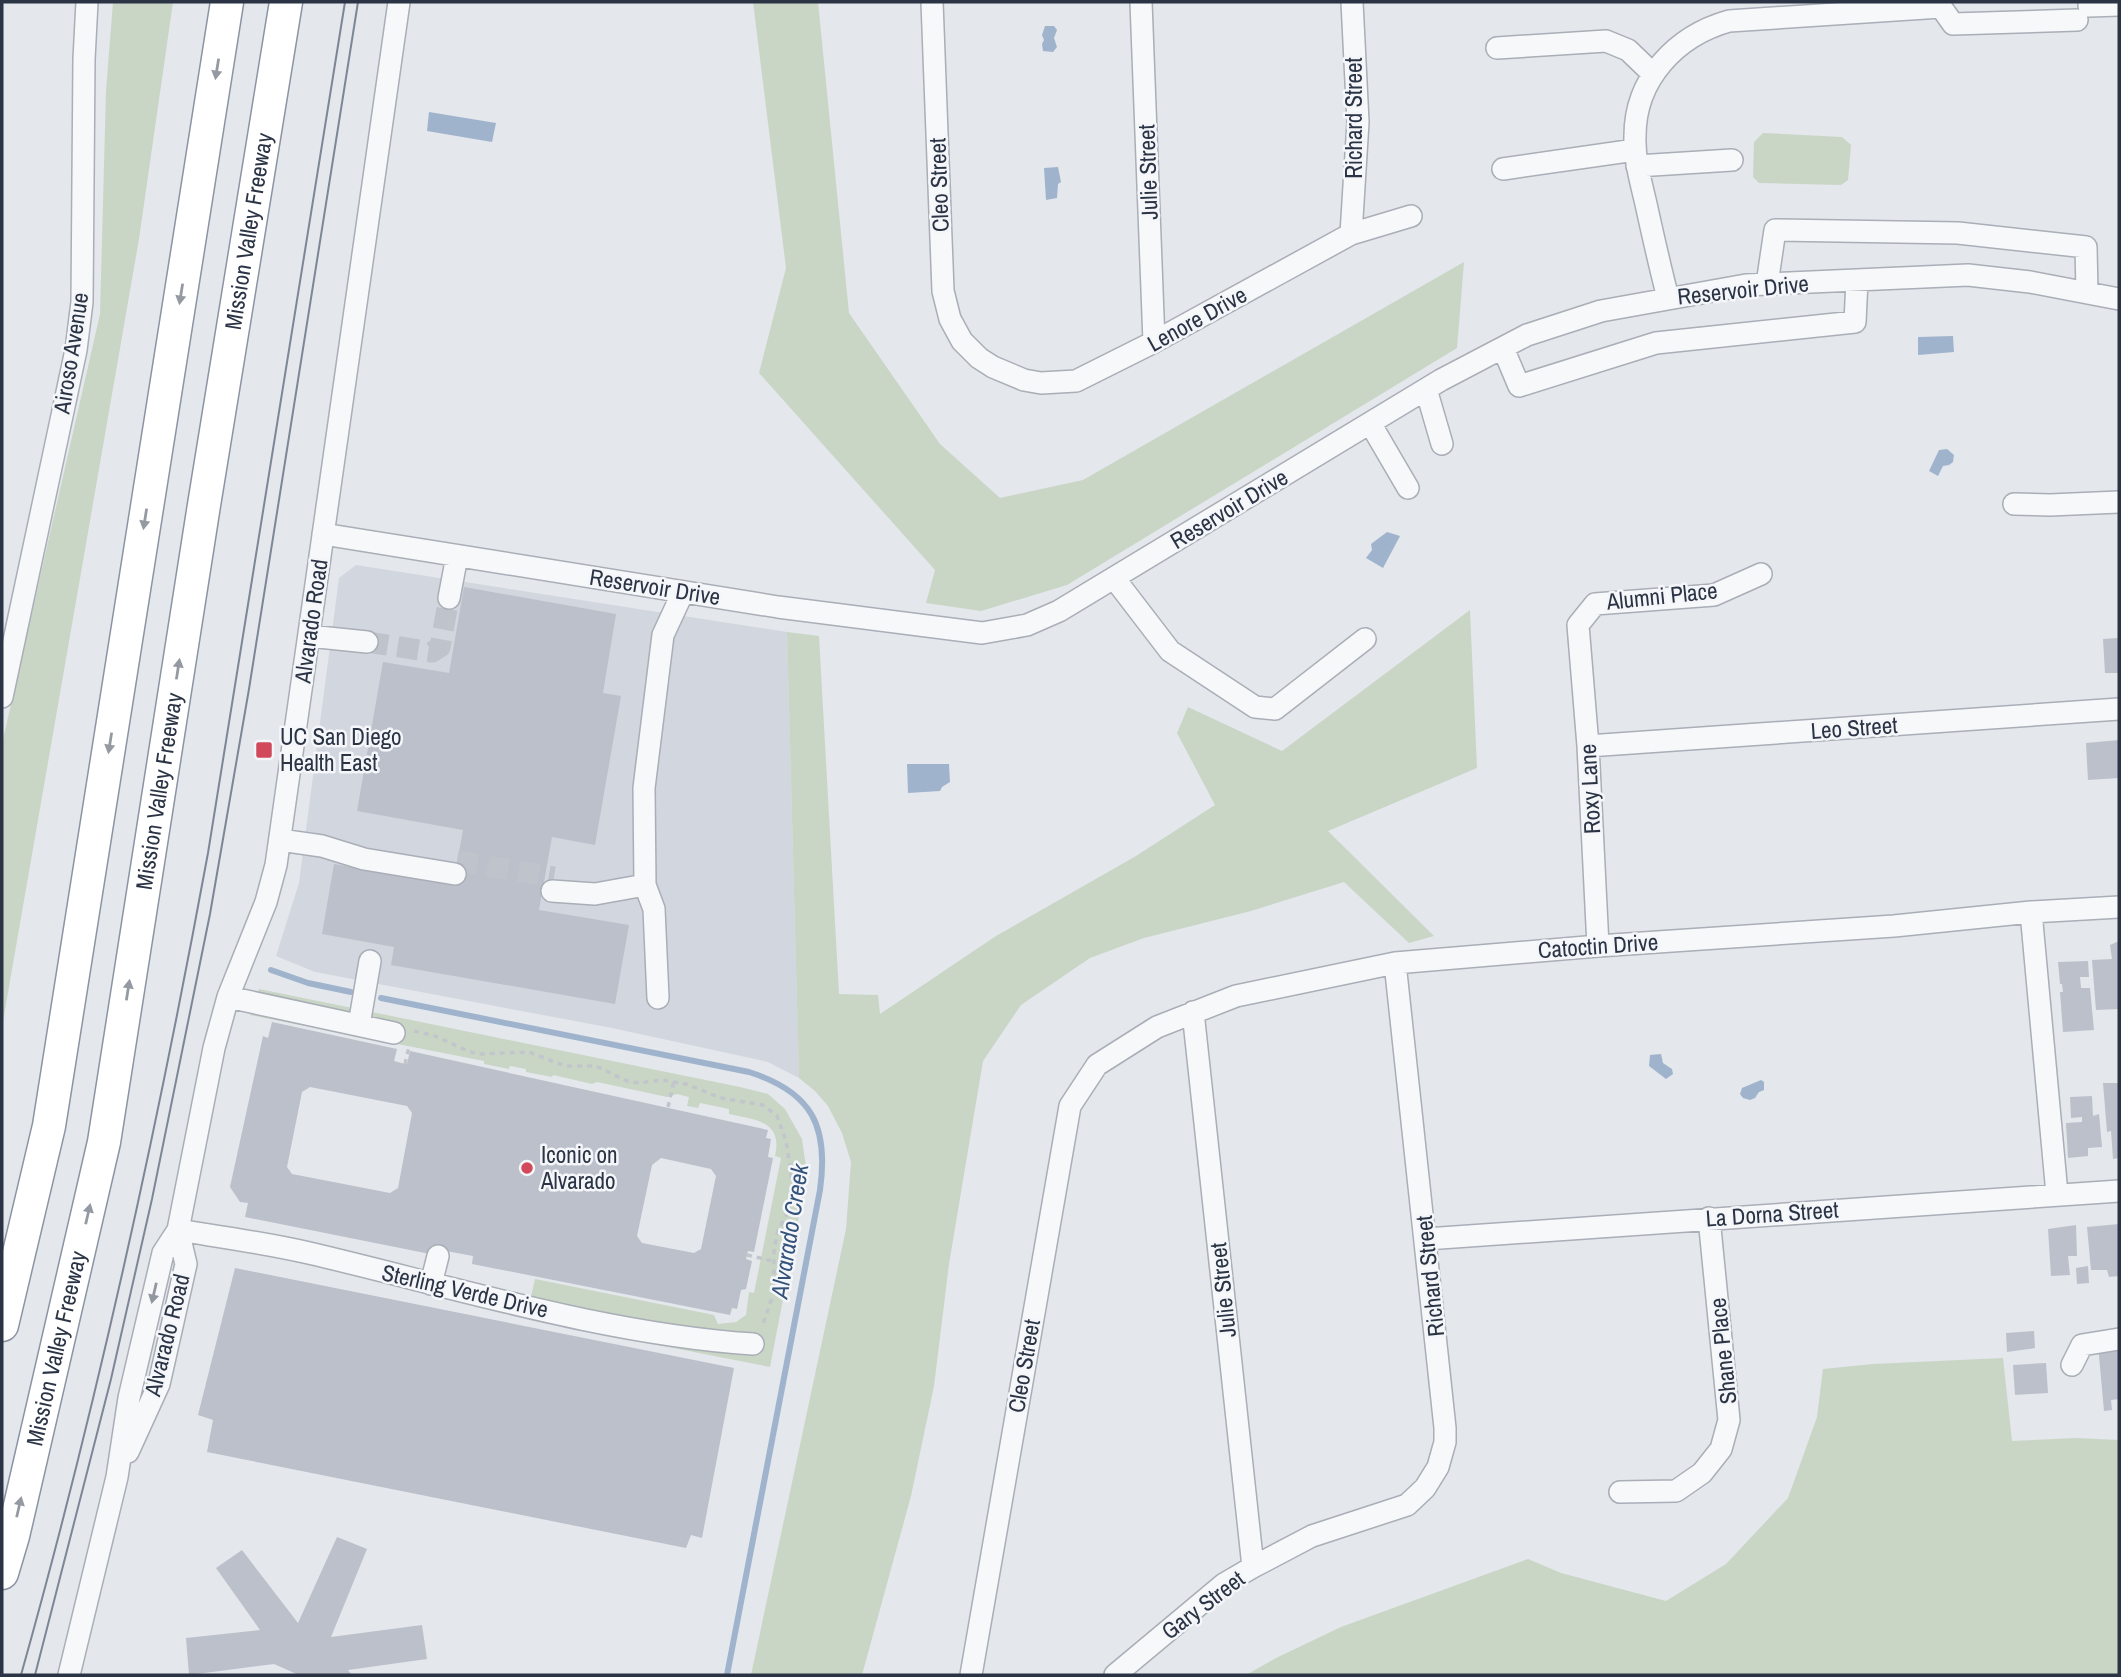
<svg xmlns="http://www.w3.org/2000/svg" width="2121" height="1677" viewBox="0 0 2121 1677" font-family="'Archivo Narrow',sans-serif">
<rect width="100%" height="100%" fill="#e4e7ec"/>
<!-- built -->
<path fill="#d2d6de" d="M356,565l431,67 12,446 -31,-16 -36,-8 -120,-26 -297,-56 -39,-16 23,-73 40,-305z"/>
<!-- green -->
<path fill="#c9d6c5" d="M113,2h60l-34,237 -137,788v-283l98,-430 6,-223z
M753,2h65l31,311 91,131 60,54 83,-18 381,-218 -7,86 -390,237 -86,26 -55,-8 9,-33 -176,-197 27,-105z
M1763,133l79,4 9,8 -3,35 -7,5 -82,-2 -6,-6 1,-35z
M1470,610l7,158 -149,63 106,105 -25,7 -65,-61 -93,29 -107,27 -54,20 -69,47 -38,56 -34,203 -15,122 -23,110 -49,179h-111l95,-446 5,-67 -9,-29 -14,-27 -13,-15 -16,-13 -12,-446 32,4 20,358 39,1 2,19 116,-78 140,-80 79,-51 -38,-72 11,-26 94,44z
M259,989l481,98 28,7 17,15 17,30 5,35 -37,193 -244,-48 9,-40 179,36 4,9 18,-2 10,-7 3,-23 5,1 27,-135 -6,-2c8,-35 -19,-36 -46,-42v-5l-29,-6 -2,5 -11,-2 2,-9 -12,-3 -10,3 -70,-15 -5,2 -39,-9 -1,2 -26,-5v-3l-16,-3 -1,3 -25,-5v-3l-234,-46z
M2003,1358l9,83 64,-3 43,2v235h-873l30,-17 65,-31 187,-68 33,14 105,28 60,-37 62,-66 29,-81 6,-48 50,-5z"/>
<!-- water -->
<path fill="#9fb4cc" d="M1045,26h9l3,4 -3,8 3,9 -4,5 -10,-1 -1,-7 2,-4 -2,-5z
M429,112l67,11 -4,19 -65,-11z
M1058,167l3,15 -3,2 -1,14 -11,2 -2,-32z
M1953,336l1,16 -36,3v-18z
M1947,449l7,6 -1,7 -4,3 -6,1 -5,10 -9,-5 10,-21z
M1387,532l13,4 -17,32 -17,-10 6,-8 -1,-6z
M907,764h42l1,18 -8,5 -2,4 -32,2z
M1661,1054l2,9 9,6 1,5 -7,5 -17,-13 1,-11z
M1761,1080l3,2v8l-5,2 -4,6 -5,2 -7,-2 -3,-4 2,-6z"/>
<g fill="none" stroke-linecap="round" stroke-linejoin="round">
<!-- stream -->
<path stroke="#9fb4cc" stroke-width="6" d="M271,970l37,13 43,9
M381,998l368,74c63,20 80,54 71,118l-93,485"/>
</g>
<!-- building -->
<path fill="#bbc0ca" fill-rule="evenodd" d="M464,587l152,27 -13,79 18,3 -26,149 -43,-8 -13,73 90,15 -14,79 -224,-39 3,-18 -72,-13 12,-70 119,21 10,-55 -106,-19 26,-149 66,11z
M2119,638v35h-14l-2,-34z
M2119,740v38l-31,2 -2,-37z
M2119,941v68l-23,1 -4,-50 20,-1 -2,-14z
M2088,961l1,16h-9l1,11h9l4,42 -31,2 -3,-40h3l-1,-8h-2l-2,-22z
M272,1022l125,27 -3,12 11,3h2l3,-13 358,79 -2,8 5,1 -3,18 5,1 -19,94 -6,-1 -2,8 6,2 -6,28 -5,1 -4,19 -5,-1 -2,7 -258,-51 1,-8 -27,-5 -1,6 -200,-40 3,-14 -8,-1 -10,-15 33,-151 5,2zM310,1087l97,19 5,7 -14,75 -8,5 -98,-19 -5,-7 15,-75zM661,1158l50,11 5,7 -15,73 -7,4 -52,-10 -5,-7 15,-71z
M2103,1083h16v75l-6,1 -2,-28 -4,1z
M2092,1096l1,20 6,-2 3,33 -14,1v8l-20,2 -2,-35 16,-1v-5l-11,1 -1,-21z
M2119,1224v52l-10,1 -2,-7h-16l-4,-43z
M2076,1225l1,31h-9l2,19 -19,1 -3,-47z
M2088,1266l1,17 -12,1 -1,-16z
M235,1268l499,100 -32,170 -11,-3 -5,13 -479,-96 6,-32 -15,-5z
M2034,1331l1,17 -28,4 -1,-19z
M2119,1344v55l-8,1 1,10 -8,1 -6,-66z
M2046,1363l2,30 -33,2 -2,-30z
M337,1537l30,12 -36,88 91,-12 5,34 -79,11 4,5h-53l-25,-11 -85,11 -3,-37 74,-8 -44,-62 26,-18 56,73z"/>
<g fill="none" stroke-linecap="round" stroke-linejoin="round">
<!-- minor-tunnel -->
<path stroke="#bfc3cb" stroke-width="21" stroke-dasharray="21 10" stroke-linecap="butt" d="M367,642l65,10 8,-5 9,-49
M457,861l97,16"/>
<defs>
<path id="minor" d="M932,2l11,289 7,28 12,22 17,17 14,9 31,13 17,3 35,-2 78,-39 197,-108 60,-18
M1141,2l13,340
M2089,6l30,-1
M1497,48l109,-7 22,9 25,24
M1637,166l95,-6
M1503,169l132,-19
M1351,234l7,-112 -6,-120
M1767,284l8,-54 183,3 128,14 1,45
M1668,298c-8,-31 -15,-62 -22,-94 -5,-22 -12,-45 -11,-68 0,-57 41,-100 94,-115l212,-14 12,17 124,-4
M1503,348l16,38 137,-43 199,-21 2,-42
M1426,389l16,55
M1370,423l38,65
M2014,504l36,1 69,-3
M323,534l455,73 204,26 45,-8 32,-14 382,-231 86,-45 74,-24 145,-26 222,-10 62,7 89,17
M1114,578l56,73 85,56 20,2 90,-70
M449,598l8,-42
M309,636l58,6
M2,697l74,-347 6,-48 2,-243 3,-57
M1588,746l531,-37
M280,840l42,6 42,13 91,15
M552,891l43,3 50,-9
M2031,912l26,282
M1598,946l-10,-200 -10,-121 17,-21 119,-9 47,-21
M228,997l166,36
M658,998l-4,-89 -9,-24 -1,-97 19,-153 20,-43
M1193,1012l60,555
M359,1025l11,-64
M178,1230c43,7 88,13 131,23 145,34 295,81 444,91
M1426,1239l693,-48
M431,1284l7,-28
M2072,1365l10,-20 37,-6
M128,1452l31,-68 27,-120 -8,-34
M1620,1492l56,-1 26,-18 19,-24 8,-29 -20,-202
M69,1675l48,-198 12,-79 34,-145 15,-23 36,-182 14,-51 38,-95 10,-37 123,-863
M971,1675l99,-569 27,-41 60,-38 79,-31 159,-33 203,-17 296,-20 137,-14 88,-5
M1115,1675l109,-91 29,-17 59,-31 95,-31 18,-17 13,-21 7,-25v-14l-50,-465"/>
<g id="highway">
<path d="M2,1325l47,-199 178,-1124"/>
<path id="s1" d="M2,1573l11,-37 91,-394 100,-637 82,-503"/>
</g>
</defs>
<!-- minor casing -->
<use href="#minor" stroke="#a9aeb7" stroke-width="24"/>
<!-- highway casing -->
<use href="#highway" stroke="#8b94a3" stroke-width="35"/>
<!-- path -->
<path stroke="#c2c5cb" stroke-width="3.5" stroke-dasharray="5 5" stroke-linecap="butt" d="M414,1031l21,5 33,15 10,3 51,-2 36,14h31l31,15 12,2 23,-3 24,4 35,14 42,7 14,11 9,25 7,45 -5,26 -10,18 -4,19v33l-2,16 -10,29
M405,1064l4,-17
M668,1107l6,-26
M747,1255l26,6"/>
<!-- minor -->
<use href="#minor" stroke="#f7f8fa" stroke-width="21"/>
<!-- highway -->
<use href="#highway" stroke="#fff" stroke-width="32"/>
<!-- tram -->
<path stroke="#7d8696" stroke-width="2" d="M21,1675c76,-270 136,-545 187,-822l137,-851
M35,1675l76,-296 41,-180 58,-285 39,-225 109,-687"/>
</g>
<!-- one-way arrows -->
<defs><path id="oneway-solid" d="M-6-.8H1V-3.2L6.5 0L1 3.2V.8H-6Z" transform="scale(1.75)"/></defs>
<g fill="#959aa2">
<use href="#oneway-solid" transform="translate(217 69) rotate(99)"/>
<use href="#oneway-solid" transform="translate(181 294) rotate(99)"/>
<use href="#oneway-solid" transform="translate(145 519) rotate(99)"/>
<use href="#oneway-solid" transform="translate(178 669) rotate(-81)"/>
<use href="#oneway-solid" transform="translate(110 743) rotate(99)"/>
<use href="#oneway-solid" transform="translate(128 990) rotate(-81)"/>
<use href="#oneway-solid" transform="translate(88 1214) rotate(-77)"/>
<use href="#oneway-solid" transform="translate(19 1507) rotate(-77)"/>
</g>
<use fill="#9196a0" href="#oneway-solid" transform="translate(154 1293) rotate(103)"/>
<!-- markers -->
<g fill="#d1495b" stroke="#f4f6f9" stroke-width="2.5">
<rect x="255" y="741" width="18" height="18" rx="3.5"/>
<circle cx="527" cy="1168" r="7"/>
</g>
<g text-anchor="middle" stroke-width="5" stroke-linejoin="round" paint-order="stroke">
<!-- street labels -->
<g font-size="23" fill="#2b3445" stroke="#f4f6f9">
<text transform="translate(1354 118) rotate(-90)" y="8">Richard Street</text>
<text transform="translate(1148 172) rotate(-92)" y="8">Julie Street</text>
<text transform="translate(939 185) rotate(-92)" y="8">Cleo Street</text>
<text dy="8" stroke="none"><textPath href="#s1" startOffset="1365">Mission Valley Freeway</textPath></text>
<text transform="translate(1743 290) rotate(-6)" y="8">Reservoir Drive</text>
<text transform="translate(1197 319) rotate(-29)" y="8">Lenore Drive</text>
<text transform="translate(71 353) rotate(-81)" y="8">Airoso Avenue</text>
<text transform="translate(1229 509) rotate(-31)" y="8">Reservoir Drive</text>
<text transform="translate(655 587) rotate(9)" y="8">Reservoir Drive</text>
<text transform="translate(1662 596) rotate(-6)" y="8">Alumni Place</text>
<text transform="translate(311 621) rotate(-82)" y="8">Alvarado Road</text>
<text transform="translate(1854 728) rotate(-4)" y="8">Leo Street</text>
<text transform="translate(1590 789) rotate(-93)" y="8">Roxy Lane</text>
<text dy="8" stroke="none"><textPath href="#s1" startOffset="798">Mission Valley Freeway</textPath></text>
<text transform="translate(1598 946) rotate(-4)" y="8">Catoctin Drive</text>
<text transform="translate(1772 1214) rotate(-4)" y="8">La Dorna Street</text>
<text transform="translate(1430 1276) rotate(-96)" y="8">Richard Street</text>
<text transform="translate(1223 1290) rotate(-96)" y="8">Julie Street</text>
<text transform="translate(465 1291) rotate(13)" y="8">Sterling Verde Drive</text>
<text transform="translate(167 1335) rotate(-76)" y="8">Alvarado Road</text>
<text dy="8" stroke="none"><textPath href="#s1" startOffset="231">Mission Valley Freeway</textPath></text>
<text transform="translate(1723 1351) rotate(-96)" y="8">Shane Place</text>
<text transform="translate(1024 1366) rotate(-80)" y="8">Cleo Street</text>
<text transform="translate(1203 1605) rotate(-37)" y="8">Gary Street</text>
</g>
<!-- poi labels -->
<g font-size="23" fill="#2b3445" stroke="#f4f6f9" text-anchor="start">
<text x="280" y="745">UC San Diego<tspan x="280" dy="26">Health East</tspan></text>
<text x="541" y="1163">Iconic on<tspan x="541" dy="26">Alvarado</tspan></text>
</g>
<!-- water labels -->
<g font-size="24" font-style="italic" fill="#34527a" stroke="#f4f6f9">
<text transform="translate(790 1231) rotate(-81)" y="8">Alvarado Creek</text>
</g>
</g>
<!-- border -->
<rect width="2121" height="1677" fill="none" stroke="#2b3445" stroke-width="7"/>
</svg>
